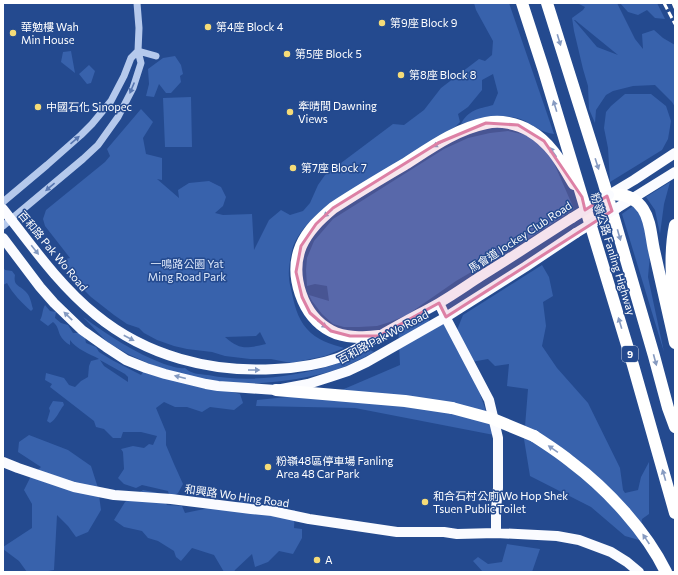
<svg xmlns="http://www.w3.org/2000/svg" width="678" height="575" viewBox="0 0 678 575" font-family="Commissioner,'Noto Sans TC',sans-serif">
<rect width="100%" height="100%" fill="#244a8f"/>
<!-- green -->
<path fill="#3862ac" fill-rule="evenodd" d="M474,3h35l45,131c-12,-1 -21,-9 -31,-14 -18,-8 -43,0 -62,4 7,-14 17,-15 32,-19l5,-12 -5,-19 -11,6v10l-14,17 -10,7 2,8 -5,5 -127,78c-13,11 -27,23 -34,39 -3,7 -6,26 -5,33 0,4 1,8 2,12 3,14 6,29 16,40 9,11 24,15 37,19l-19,8 -34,7 -20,-4h-21l-25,-3 -13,-4 -25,-3 -13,-3 -17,-6 -13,-7 -5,-5 -12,-4 -13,-9 -23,-18 -13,-13 -16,-21v-3l8,-2 -25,-32 -2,-7 3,-9 59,-48 5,-6 -3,-7 34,-40 12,13 -10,16 3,16 16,4v22l-5,-1 22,19 -1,-8 11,-7 20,-2 12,6 5,10 -3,9 -8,7 8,2 29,-1 2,36 15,-30 12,-10 9,5 13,-4 7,-8 8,-18 7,-10 68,-51 11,1 20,-15 17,-22 38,-29 6,2 7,-6 1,-14 -17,-31zM260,332l6,12c-19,4 -25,7 -41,-7l31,-1z
M577,3h40l18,36 8,10 -1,-15 12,-4 9,8 12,7v62l-3,-5 -17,-17 -22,1 -20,5 -7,4 -10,15 -1,13 -6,-14 -1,-23 -5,-17 -9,-38 -2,-13 11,-8 2,-3zM574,20h1l43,35 -21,-8z
M620,3h37l8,16 -10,-1 -8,-8 -9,5 -10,-3z
M71,51l4,22 -14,-11 2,-10z
M175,56l6,9 2,9 -3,2 1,6 -10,11h-5l-7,-9 -5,13 -8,-1 3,-12 -1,-15 15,-11z
M89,65l6,6 -4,12 -4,1 -8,-10z
M625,94h26l15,12 5,15 -3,18 -6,11 -52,32 -2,-34 -4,-20 2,-16 5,-6z
M191,97l1,50h-27l-2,-49z
M508,131l18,4 14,7 10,12 24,55 -43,28 -75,44 -49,34 -17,7 -13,4 -18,1h-15l-11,-3 -11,-10 -10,-13 -3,-6 20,6 -2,-15 -12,-2 -8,2 -1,-16 1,-12 7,-17 19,-22 111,-70 24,-11 22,-5z
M670,182l-6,22 -4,30 -5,-24 -9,-13z
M633,206l10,11 8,27 -3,33 16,75 -42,-138z
M542,265l7,12 4,19 -10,6 3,24 -4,20 15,22 31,35 32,65 3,22 2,3 13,-3 3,-13 8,-15v52l-7,5 -3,21 -14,-4 -34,-29 -61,-31 -6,-37 4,-50 -21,-3 2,-22 -14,2 -7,-7 -17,3 6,23 17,50 -139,-27 -99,-2 1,-6 80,-8 63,-27 -2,-43 23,-13 10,14h14l12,7 6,-15z
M3,267l2,3 7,1 3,4c-2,11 4,10 10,16 5,4 6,11 8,18l-2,2c-9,-8 -18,-17 -24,-28l-4,2z
M45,305l5,6 6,1 -1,6 6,5 7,2 5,8h5l7,5 1,5 10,4 3,5 13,8 29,15 6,-9 5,-1 -24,-11 -21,-12 -24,-25c26,19 52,36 81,47 8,2 13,5 21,4 6,6 14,6 23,7 39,8 84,2 122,-9 13,-4 27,-11 40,-16l4,2c-12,6 -24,13 -36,17 -42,14 -87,15 -131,17l33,8 3,9 -9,7 -24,-3 -8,5 -15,-5h-12l-11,-5 -8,6 10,24v13l8,19 9,20 -5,9 -8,5 -2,-7 -26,-6 -6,3 -12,-4 -6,-6 6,-9 -1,-17 -2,-3 12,-3 11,2 5,-4 4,1 4,-9 -16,-4h-18l-2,6h-8l-9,-9 -8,-2 -2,-6 -44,-34 2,-3 -7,-4 1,-7 18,5 5,7 6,2 6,-6 7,-4 1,-11 2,-5 8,-2c-9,-5 -23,-10 -29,-19v5c-4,-2 -8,-6 -10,-10 -2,-5 -2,-9 -7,-13l-5,4 -8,-6c3,-5 2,-10 5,-15zM100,360l25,14 3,3v5l-24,-16z
M53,401l10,1 1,3c-5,6 -8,15 -14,18l-3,-2 3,-10 -1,-3z
M29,435l39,15 23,16 7,22 3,22 -13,22 -12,5 -8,-11 -11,-11 -3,55 -11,2h-16l-8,-11 -16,-12v-2l29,-19v-24l-8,-14 7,-14 10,-9 -23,-15 1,-10z
M143,490l15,3 9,12 15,1 3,7 67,-14 12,14 21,-3h10l-1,18 8,1v9l-9,16 -14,-3 -11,11 -13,5 -3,-13 -17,16 -1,2h-10l-10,-17 -22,-7 -11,13 -5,-4 -2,-6 -16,-10 -10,-3 -6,-7 -18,-4 -10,-7 11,-18z
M507,544l33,5 -8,23h-49l-10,-11 5,-4 10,7 14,-2z"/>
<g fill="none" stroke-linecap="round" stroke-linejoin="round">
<!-- minor -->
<path stroke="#b5c9ec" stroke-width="7" d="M138,51l18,5
M3,202l44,-37 34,-30 11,-11 19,-23 13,-25 7,-18 7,-7
M3,226l80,-67 15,-14 20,-28 15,-29 8,-25 -3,-12 1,-23 -2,-25"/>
<!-- major -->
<path stroke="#fafbff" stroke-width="10" d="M609,195l25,-15 41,-27
M617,208l58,-36
M3,209c29,37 56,76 93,106 50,41 115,58 179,54 21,-1 43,-4 63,-11 9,-4 18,-9 27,-14 11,-6 21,-12 32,-18 14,-8 28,-15 42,-23 14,-8 28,-18 42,-27 31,-19 61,-39 91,-58
M3,238l37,49 14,16 28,27 24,17 20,13 20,8 19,6 41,10 12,2 58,4 32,-6 22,-7 18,-6 19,-9 79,-45 79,-50 51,-34
M439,303l9,19 41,78 9,38v50l-2,21v24
M3,462l15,6 56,19 40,8 57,4 80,10 21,2 37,8 88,13h47l13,2 39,-1 61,3 22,4 32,12 16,10 12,10"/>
<!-- highway -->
<path stroke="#fff" stroke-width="12" d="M522,3l22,68 89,294 42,148
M547,3l57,181 50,172 14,52 7,19
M609,195c14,-2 26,2 34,14 8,12 8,28 11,41 7,31 14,62 21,93
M675,225c-6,29 -3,57 0,86
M379,336c-14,2 -35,2 -48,-5 -29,-15 -42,-56 -30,-85 7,-16 19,-27 32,-38 23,-15 48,-30 72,-44 25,-16 51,-35 81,-41 14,-3 31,0 44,8 21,12 32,33 44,53
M276,390l129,11 47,7
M534,436c12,8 25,16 37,26 36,27 75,69 95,110"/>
<!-- rail -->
<path stroke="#fff" stroke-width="3" stroke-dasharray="7 3" stroke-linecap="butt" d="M664,3l11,21
M673,3l2,5"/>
<!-- major-bridge -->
<path stroke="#fafbff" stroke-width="10" d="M572,218l37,-23
M576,233l41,-25"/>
<!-- highway-bridge -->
<path stroke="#fff" stroke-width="12" d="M452,408l41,11 41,17"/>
</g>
<!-- one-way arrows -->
<defs><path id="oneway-solid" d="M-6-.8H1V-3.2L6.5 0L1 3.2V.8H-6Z"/></defs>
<g fill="#879bc1">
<use href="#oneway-solid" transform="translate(559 40) rotate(73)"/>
<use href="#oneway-solid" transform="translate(555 106) rotate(-107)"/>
<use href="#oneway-solid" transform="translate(438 144) rotate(150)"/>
<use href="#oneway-solid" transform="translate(553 152) rotate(-126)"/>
<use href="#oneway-solid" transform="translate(597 164) rotate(72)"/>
<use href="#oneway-solid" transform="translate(328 213) rotate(140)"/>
<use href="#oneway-solid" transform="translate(619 235) rotate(74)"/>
<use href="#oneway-solid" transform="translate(620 323) rotate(-107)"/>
<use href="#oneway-solid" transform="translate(322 324) rotate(38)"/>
<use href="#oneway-solid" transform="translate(655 360) rotate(75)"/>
<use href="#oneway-solid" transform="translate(553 449) rotate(-145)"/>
<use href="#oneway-solid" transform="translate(664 475) rotate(-106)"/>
<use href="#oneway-solid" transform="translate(646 539) rotate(-124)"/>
</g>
<g fill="#5776b0">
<use href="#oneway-solid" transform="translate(132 88) rotate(113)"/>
<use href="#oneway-solid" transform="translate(75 140) rotate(-41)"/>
<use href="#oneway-solid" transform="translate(50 187) rotate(140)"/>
</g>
<g fill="#849ac1">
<use href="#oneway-solid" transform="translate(35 250) rotate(51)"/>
<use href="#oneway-solid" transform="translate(68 316) rotate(-136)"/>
<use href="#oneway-solid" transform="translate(129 338) rotate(28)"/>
<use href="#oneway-solid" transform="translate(254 370)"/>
<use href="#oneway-solid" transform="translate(180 377) rotate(-166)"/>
</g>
<!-- marked area -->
<path fill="#dd80a5" fill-opacity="0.2" stroke="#dd80a5" stroke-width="3" stroke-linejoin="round" d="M486,123l32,2 26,16 38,56 3,13 22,-14 5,15 -166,106 -7,-14 -60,33h-29l-19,-5 -21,-18 -8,-16 -6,-25 5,-26 15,-22 17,-16 105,-65z"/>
<!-- markers -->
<g fill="#f6dc78" stroke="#244a8f" stroke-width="1.5">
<circle cx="382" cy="23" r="4"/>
<circle cx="208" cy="27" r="4"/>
<circle cx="13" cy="33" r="4"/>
<circle cx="287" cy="54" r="4"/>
<circle cx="401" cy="75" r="4"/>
<circle cx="38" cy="107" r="4"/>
<circle cx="290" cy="112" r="4"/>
<circle cx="293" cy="168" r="4"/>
<circle cx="268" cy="467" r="4"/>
<circle cx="425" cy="502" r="4"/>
<circle cx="317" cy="560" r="4"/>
</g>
<g text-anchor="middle" stroke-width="3" stroke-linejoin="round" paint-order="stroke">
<!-- shield labels -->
<rect fill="#244a8f" stroke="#bdc9dd" stroke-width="1" x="622" y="346" width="16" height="16" rx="3"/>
<g font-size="10" font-weight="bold" fill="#fff">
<text x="630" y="358">9</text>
</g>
<!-- poi labels -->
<g font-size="11" fill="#fff" stroke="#244a8f" text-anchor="start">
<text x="390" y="27">第9座 Block 9</text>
<text x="21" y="31">華勉樓 Wah<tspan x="21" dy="13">Min House</tspan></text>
<text x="216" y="31">第4座 Block 4</text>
<text x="295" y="58">第5座 Block 5</text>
<text x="409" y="79">第8座 Block 8</text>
<text x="298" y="110">牽晴間 Dawning<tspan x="298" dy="13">Views</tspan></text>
<text x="46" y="111">中國石化 Sinopec</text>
<text x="301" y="172">第7座 Block 7</text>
<text x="276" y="465">粉嶺48區停車場 Fanling<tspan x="276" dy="13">Area 48 Car Park</tspan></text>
<text x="433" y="500">和合石村公廁 Wo Hop Shek<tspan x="433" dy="13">Tsuen Public Toilet</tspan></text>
<text x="325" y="564">A</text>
</g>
<!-- street labels -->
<g font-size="11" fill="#fff" stroke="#244a8f">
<text transform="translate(520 237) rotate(-33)" y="4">馬會道 Jockey Club Road</text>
<text transform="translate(53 251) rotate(50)" y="4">百和路 Pak Wo Road</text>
<text transform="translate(613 254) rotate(73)" y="4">粉嶺公路 Fanling Highway</text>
<text transform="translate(383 337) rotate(-28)" y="4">百和路 Pak Wo Road</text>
<text transform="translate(237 496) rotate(8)" y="4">和興路 Wo Hing Road</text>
</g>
<!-- park labels -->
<g font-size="11" fill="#d9e5f9" stroke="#244a8f">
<text x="187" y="268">一鳴路公園 Yat<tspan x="187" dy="13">Ming Road Park</tspan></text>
</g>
</g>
<!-- border -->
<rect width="678" height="575" fill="none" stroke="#ffffff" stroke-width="8"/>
</svg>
